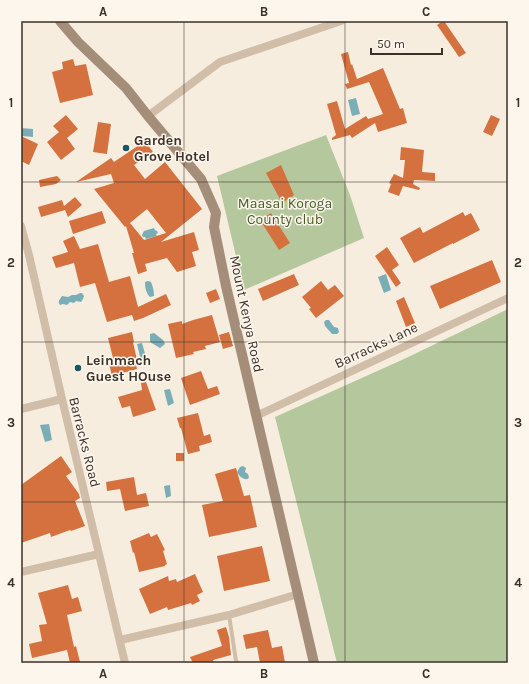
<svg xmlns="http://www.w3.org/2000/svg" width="529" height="684" viewBox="0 0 529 684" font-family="Karla,sans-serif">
<rect width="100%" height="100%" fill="#f6eddf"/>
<!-- green -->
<path fill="#b5c79c" d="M326,135l24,60 14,43 -120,52 -27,-114z
M508,309v354h-171l-62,-246 129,-58z"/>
<!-- water -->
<path fill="#7aaeb7" d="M356,98l4,16 -8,2 -4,-16z
M21,128l12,1v8l-11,-1 -1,-2z
M154,228l1,2 2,1 1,2 -2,1 1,2 -11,3 -1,-2h-2l-1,-2 2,-4z
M386,274l5,16 -7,3 -6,-16z
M148,281l3,1c2,5 3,9 3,14l-4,1c-4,-4 -5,-9 -5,-15z
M80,293h2l2,3 -1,3 -2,3 -5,-1 -2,2 -4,-1 -3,3 -4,-1 -3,1c-3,-4 0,-5 2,-9l6,1 4,-2h4z
M326,320h3l5,7 4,1 1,4 -2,2h-5l-7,-8 -1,-4z
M154,333l9,7 2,4 -5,4 -10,-6v-8z
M142,343l6,21 -6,1 -5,-21z
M170,389l4,14 -6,3 -4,-16z
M49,424l3,16 -7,2 -5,-17z
M243,466l3,2 -1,4 3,2 1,3 -1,2c-5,1 -9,-3 -11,-7l3,-5z
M170,485l1,11 -5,2 -2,-12z"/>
<!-- building -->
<path fill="#d4713f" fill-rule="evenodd" d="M443,21h1l22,32 -7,4 -22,-32z
M348,52l3,13 1,-1 5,15 26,-11 17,41 3,-1 4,15 -29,9 -3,-9 -23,15 -2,-3 -18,5v-2l4,-3 -9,-31 10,-3 8,28 21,-13 2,3 15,-5 -14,-32 -22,7 -2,-5 4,-1 -8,-29z
M73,59l2,7 11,-2 7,31 -33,8 -8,-31 11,-3 -1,-7z
M66,115l12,14 -11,9 8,11 -14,11 -14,-18 12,-10 -6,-6z
M491,115l9,4 -8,17 -9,-4z
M98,122l13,2 -4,30 -14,-2z
M21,136l17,8 -9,21 -8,-4z
M145,141l8,11 -19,13 11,14 20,-17 37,47 -41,33 33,-10 5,18 -7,2 4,14 -19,6 -10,-14 -22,6 2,7 -9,3 -6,-21h2l-8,-27 -1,1 -31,-38 20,-6 -3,-9 -35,8 35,-24 3,4zM147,209l19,24 -22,7 -14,-17z
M401,147l23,3 -2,22 13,1v8l-21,-1 -1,4 7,4 -1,2 -16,-4 -4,10 -11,-4 3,-8 -2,-1 5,-9 9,4 2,-18h-5z
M281,165l13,30 -12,8 -16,-30z
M57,176l4,4 -5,4 -16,3 -1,-7z
M75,197l7,8 -14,12 -3,-7 -24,7 -3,-10 24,-7 2,6z
M102,211l4,12 -33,11 -4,-13z
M463,212l2,4 6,-3 9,17 -27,14v-1l-39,20 -14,-25 20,-11 3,6z
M271,213l19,30 -11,7 -19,-30z
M74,236l6,13 18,-5 11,38 21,-6 8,31 28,-13 5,11 -28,13 -9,3 -2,-6 -25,7 -12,-39 -15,4 -6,-24 -18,5 -4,-11 16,-5 -5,-11z
M387,247l12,18 -7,5 9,13 -5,4 -21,-31z
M492,260l9,22 -61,27 -10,-23z
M294,274l5,11 -36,16 -5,-12z
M321,281l7,9 7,-5 9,11 -28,22 -7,-9 2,-1 -9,-11z
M216,289l4,10 -10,4 -4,-10z
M404,297l11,26 -9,4 -10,-26z
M212,315l8,27 -15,4 1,3 -13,3 1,2 -18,4 -8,-34 14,-3v3l11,-4z
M132,332l2,10h-1l4,18 -2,1 2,8 -25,7 -4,-17 5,-1 -5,-20z
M229,332l4,14 -10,3 -4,-14z
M201,371l7,18 9,-3 3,8 -30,11 -9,-27z
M146,382l10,28 -23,7 -3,-11 -8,2 -4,-11 24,-7 -1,-7z
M198,413l6,23 6,-2 2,8 -13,4 1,5 -12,3 -7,-26h-1l-3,-10z
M176,453h8v8h-8z
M61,456l11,16 -6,4 13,18 1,4 -5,3 10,25 -14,5 -1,-1 -19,7 -1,-4 -29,10v-58z
M236,468l8,28 6,-1 7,32 -48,10 -7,-32 21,-4 -8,-27z
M134,477l3,18 9,-2 3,13 -24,5 -5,-22 -13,2 -1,-9z
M149,533l2,4 6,-3 8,16 -2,1 4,13 -2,1v1l-26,6 -5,-20 -1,1 -3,-12z
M262,546l8,35 -46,10 -7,-35z
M195,574l8,18 -6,3 3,6 -8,4 -1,-2 -23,7 -1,-3 -17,7 -11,-25 29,-13 1,5 7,-2 1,3z
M68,585l4,14 6,-2 4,14 -15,4 7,32 2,-1 4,16 -10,1 -3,-13 -35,8 -3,-14 13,-3 -3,-16 8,-1 -9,-31z
M226,627l3,10 2,18 -18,5 1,3h-21l-3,-6 32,-11 -5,-16z
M268,630l4,18 10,-2 3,17h-25l-3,-16 -11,2 -3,-14z"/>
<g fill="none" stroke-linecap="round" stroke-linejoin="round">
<!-- lane -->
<path stroke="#d0bea9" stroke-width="4" d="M229,615l7,46 2,2"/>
<!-- street -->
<path stroke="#d0bea9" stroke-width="8" d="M148,116l72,-54 121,-41
M21,226l8,29 33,144 63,264
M21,409l41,-10
M256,416l252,-118
M21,572l78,-18
M120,640l109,-25 69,-21"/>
<!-- secondary -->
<path stroke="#a48d79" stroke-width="10" d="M60,21l18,21 48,46 22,28 53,63 15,34 -2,14 12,59 88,377"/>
</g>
<!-- grid -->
<path fill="none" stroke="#3c3129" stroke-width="1" stroke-opacity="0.55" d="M184,21v642M345,21v642M21,182h487M21,342h487M21,502h487"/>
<!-- markers -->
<g fill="#195864" stroke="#fcf6ec" stroke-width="1.5">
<circle cx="126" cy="148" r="4"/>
<circle cx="78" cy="368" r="4"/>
</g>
<g text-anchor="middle" stroke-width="3" stroke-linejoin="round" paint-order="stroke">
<!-- poi labels -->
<g font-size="14" font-weight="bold" fill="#3c3129" stroke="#fcf6ec" text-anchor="start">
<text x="134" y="145">Garden<tspan x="134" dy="16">Grove Hotel</tspan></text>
<text x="86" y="365">Leinmach<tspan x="86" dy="16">Guest HOuse</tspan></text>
</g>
<!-- park labels -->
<g font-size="14" fill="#465e2a" stroke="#fcf6ec">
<text x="285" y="208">Maasai Koroga<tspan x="285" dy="16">County club</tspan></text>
</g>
<!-- street labels -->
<g font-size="14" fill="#3c3129" stroke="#fcf6ec">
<text transform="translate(247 314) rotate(78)" y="5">Mount Kenya Road</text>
<text transform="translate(376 345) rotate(-25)" y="5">Barracks Lane</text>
<text transform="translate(85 442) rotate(76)" y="5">Barracks Road</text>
</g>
</g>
<!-- border -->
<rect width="529" height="684" fill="none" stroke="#fcf6ec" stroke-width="44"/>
<!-- scale -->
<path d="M371 48v6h71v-6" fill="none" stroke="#3c3129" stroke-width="2"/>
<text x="377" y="48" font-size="12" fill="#3c3129" stroke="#fcf6ec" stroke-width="3" paint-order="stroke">50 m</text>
<rect x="22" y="22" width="485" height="640" fill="none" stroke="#3c3129" stroke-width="1.5"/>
<g font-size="13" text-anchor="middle" font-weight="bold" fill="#3c3129">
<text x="103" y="16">A</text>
<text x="264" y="16">B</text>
<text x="426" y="16">C</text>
<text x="11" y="107">1</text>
<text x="518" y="107">1</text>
<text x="11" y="267">2</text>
<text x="518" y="267">2</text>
<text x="11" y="427">3</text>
<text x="518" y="427">3</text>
<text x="11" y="587">4</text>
<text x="518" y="587">4</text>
<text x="103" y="678">A</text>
<text x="264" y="678">B</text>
<text x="426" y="678">C</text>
</g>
</svg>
